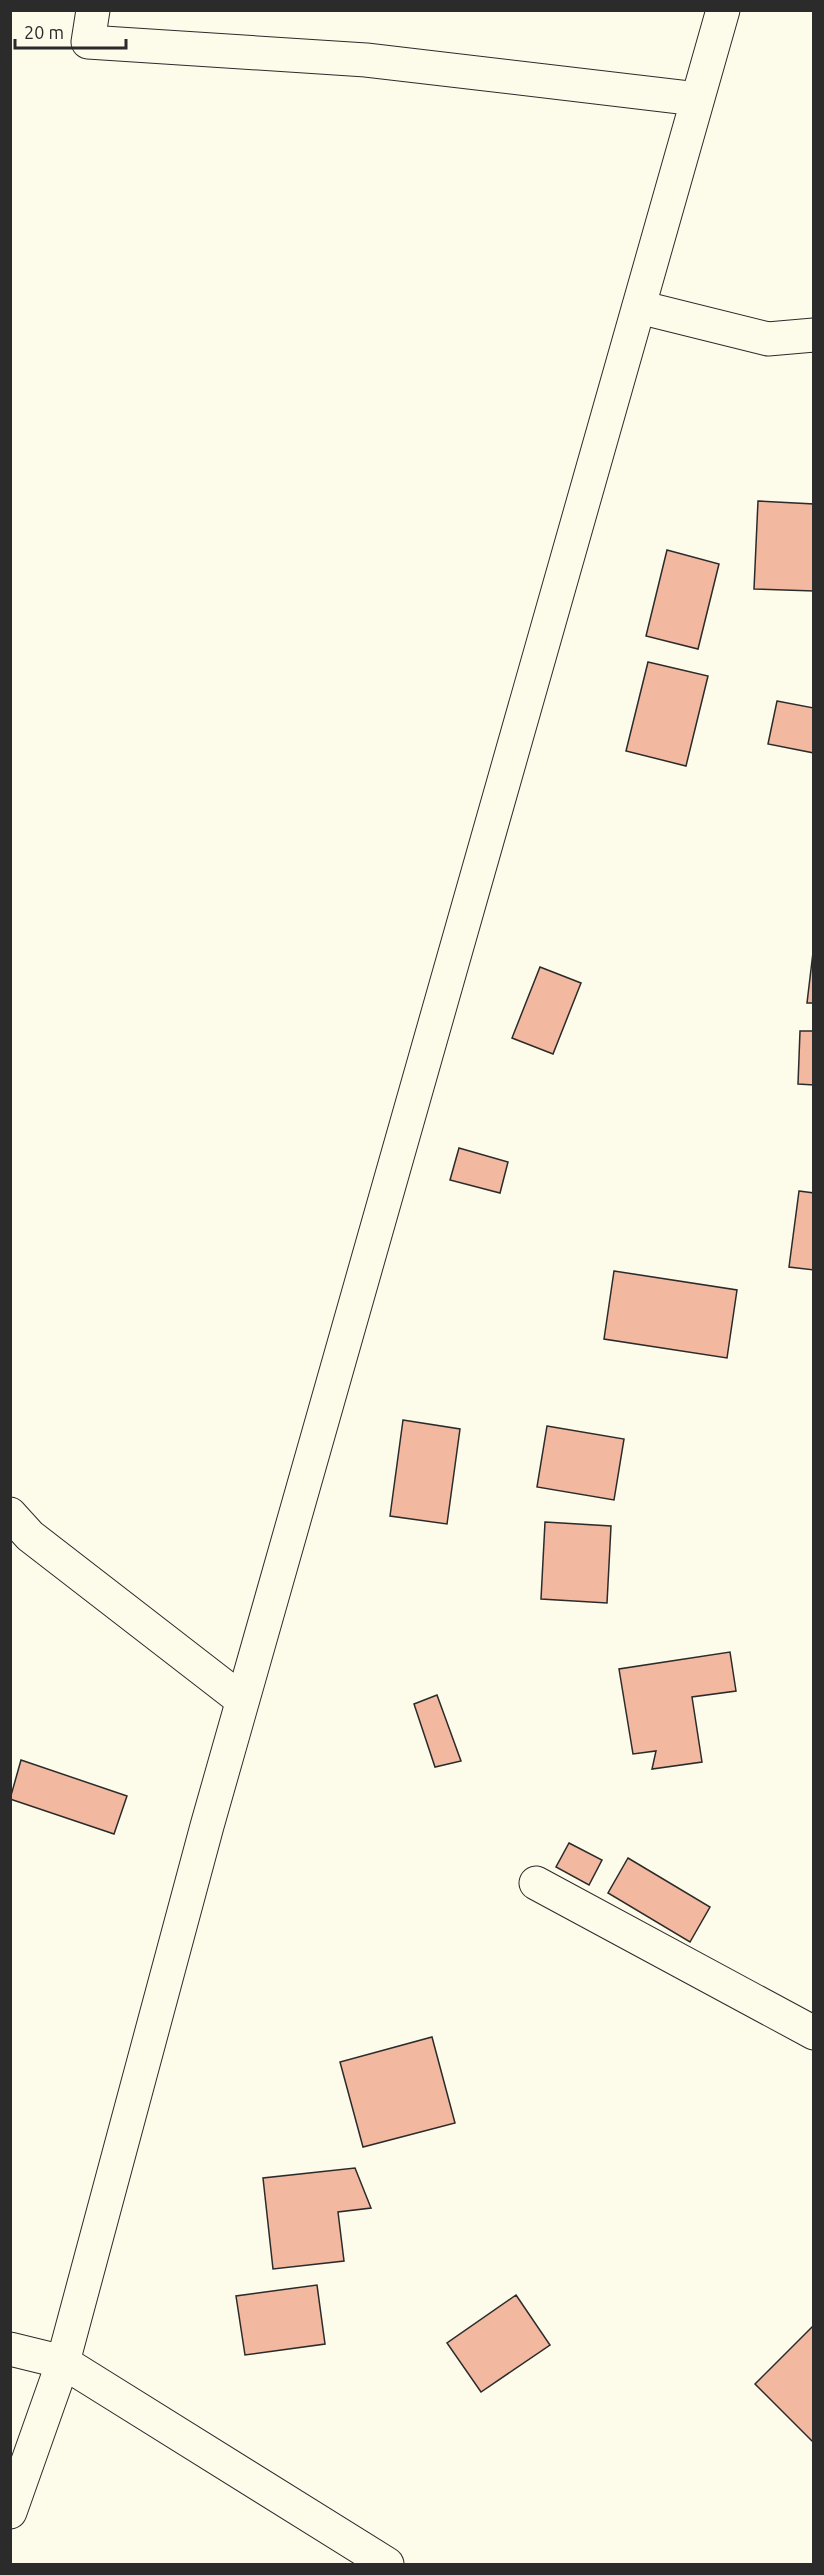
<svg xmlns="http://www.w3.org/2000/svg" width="824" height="2575" viewBox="0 0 824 2575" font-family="Ubuntu,sans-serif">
<rect width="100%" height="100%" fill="#fdfbea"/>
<!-- building -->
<path fill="#f2b8a0" stroke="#2b2b2b" stroke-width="1.5" d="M758,501l56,3v87l-60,-2z
M667,550l52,14 -21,85 -52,-13z
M648,662l60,14 -22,90 -60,-15z
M777,701l37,7v45l-46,-9z
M814,944v59h-7z
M540,967l41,16 -28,71 -41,-16z
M800,1031h14v54l-16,-1z
M459,1148l49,14 -8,31 -50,-13z
M799,1191l15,2v77l-25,-3z
M614,1271l123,19 -10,68 -123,-19z
M403,1420l57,9 -13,95 -57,-8z
M547,1426l77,13 -10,61 -77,-13z
M545,1522l66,4 -4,77 -66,-4z
M730,1652l6,39 -44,6 10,65 -50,7 4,-18 -23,3 -14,-85z
M437,1695l24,66 -26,6 -21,-63z
M21,1760l106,36 -13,38 -104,-35z
M569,1843l33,17 -13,25 -33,-18z
M628,1858l82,49 -20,35 -82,-49z
M432,2037l23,86 -92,24 -23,-85z
M355,2168l16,40 -33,4 6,49 -71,8 -10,-91z
M317,2285l8,59 -80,11 -9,-59z
M516,2295l34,50 -69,47 -34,-49z
M814,2325v118l-59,-59z"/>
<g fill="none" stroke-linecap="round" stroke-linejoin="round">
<defs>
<path id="street" d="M93,10l-5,32 278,18 331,39
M639,307l129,32 46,-4
M10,1514l20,22 212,164
M536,1883l278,150"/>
<path id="secondary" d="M10,2349l53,13 324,202
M10,2512l53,-150 144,-536 516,-1816"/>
</defs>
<!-- street casing -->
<use href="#street" stroke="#2b2b2b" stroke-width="35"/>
<!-- secondary casing -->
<use href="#secondary" stroke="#2b2b2b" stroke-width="35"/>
<!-- street -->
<use href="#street" stroke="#fdfbea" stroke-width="33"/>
<!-- secondary -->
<use href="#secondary" stroke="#fdfbea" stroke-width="33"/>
</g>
<!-- border -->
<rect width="824" height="2575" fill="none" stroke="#2b2b2b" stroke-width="24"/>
<!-- scale -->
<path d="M15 39v9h111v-9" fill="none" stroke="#2b2b2b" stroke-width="3"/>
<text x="24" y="39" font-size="18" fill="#2b2b2b" stroke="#fdfbea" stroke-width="4.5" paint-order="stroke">20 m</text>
</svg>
